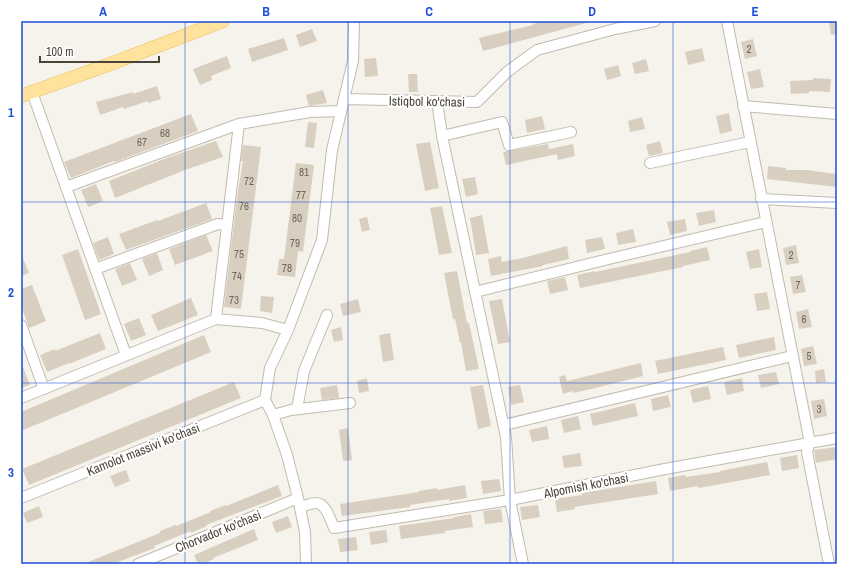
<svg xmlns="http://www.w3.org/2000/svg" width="858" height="585" viewBox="0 0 858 585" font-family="'Archivo Narrow',sans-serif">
<rect width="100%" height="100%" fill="#f6f3ec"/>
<!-- building -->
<path fill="#d8cfc1" d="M544,21h41l1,2 -103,28 -4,-13 54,-13v-1z
M837,21v13l-6,1 -2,-13z
M312,29l5,12 -17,6 -4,-12z
M284,38l4,12 -36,12 -4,-13z
M753,39l4,17 -12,3 -4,-17z
M702,48l3,13 -17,4 -3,-13z
M227,56l4,12 -20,8 1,4 -12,5 -7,-16z
M376,58l2,18 -13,1 -1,-18z
M646,59l3,12 -14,3 -3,-11z
M618,65l3,11 -14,4 -3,-11z
M760,69l4,18 -13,2 -4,-17z
M408,74h9l1,18h-9z
M813,78l18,1 -1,13 -21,-1v2l-18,1 -1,-13 23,-1z
M157,86l4,13 -13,4v-2l-24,8 -1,-2 -23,8 -4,-13 37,-10v2z
M323,90l4,13 -18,3 -3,-11z
M729,113l3,18 -12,3 -4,-18z
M191,114l7,17 -83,31 -1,-1 -43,17 -7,-16z
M542,116l3,13 -18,4 -2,-13z
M642,117l3,12 -15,3 -2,-11z
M308,122l9,1 -3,25 -9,-1z
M216,141l7,16 -38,13 -70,28 -6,-17 60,-24z
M660,141l3,12 -14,3 -3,-11z
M430,142l9,46 -14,3 -9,-47z
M548,144l1,5 24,-5 2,12 -17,4 -1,-6 -51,11 -3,-13z
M243,145l18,2 -20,162 -17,-2 13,-110 6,-36h-2z
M296,163l18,2 -11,87 -5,-1 -3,26 -18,-2 2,-16h5z
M768,166l18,2v2h20l31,4v13l-70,-8z
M475,177l3,17 -12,3 -4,-18z
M96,184l7,17 -15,6 -7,-17z
M206,203l6,16 -86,31 -7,-16 38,-14 1,1z
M442,206l10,47 -13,2 -9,-47z
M714,210l2,12 -17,4 -3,-13z
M482,215l7,38 -13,2 -6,-37z
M367,217l3,13 -8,2 -3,-13z
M685,219l2,12 -17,4 -3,-13z
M633,229l3,13 -18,3 -2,-12z
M206,235l7,16 -38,14 -6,-16z
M108,237l6,17 -15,6 -6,-17z
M602,237l3,12 -18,4 -2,-13z
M796,245l3,18 -13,2 -3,-17z
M567,246l2,13 -26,6v1l-52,10 -3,-17 13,-3 1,6 21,-4z
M707,247l3,13 -27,6v1l-103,21 -3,-13 18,-4v1l95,-20v-1z
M78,249l23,65 -16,6 -23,-65z
M759,249l3,18 -12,2 -4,-17z
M21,253l8,20 -8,3z
M157,253l6,17 -14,6 -7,-17z
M130,263l7,17 -15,6 -7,-17z
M457,271l10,52h2l10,46 -13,2 -5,-29 -1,1 -5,-24h-2l-9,-46z
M802,275l4,17 -13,2 -3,-17z
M565,277l3,13 -18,4 -3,-13z
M32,285l14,36 -17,7 -8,-23v-16z
M767,292l3,17 -13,2 -3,-17z
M261,296l13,1 -2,16 -12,-2z
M191,298l7,17 -40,16 -7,-16z
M358,299l3,13 -18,4 -3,-12z
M502,299l8,43 -12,2 -9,-43z
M808,309l4,18 -13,2 -3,-17z
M139,318l7,17 -15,6 -7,-17z
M341,327l2,13 -9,2 -3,-12z
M100,333l6,16 -37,15v-1l-22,9 -7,-17 15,-6v2z
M390,333l4,27 -11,2 -4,-27z
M204,335l7,17 -190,79v-19z
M774,337l2,13 -37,8 -3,-13z
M813,346l4,18 -13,2 -3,-17z
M723,347l3,13 -68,14 -3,-13z
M21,362l9,23 -9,3z
M641,363l2,13 -52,13 -18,4v-2l-10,3 -4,-17 6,-2 2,6z
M824,369l2,13 -10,1 -1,-12z
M776,372l3,12 -18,4 -3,-13z
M367,378l2,13 -10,2 -2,-12z
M742,378l2,13 -17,4 -3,-13z
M234,382l7,16 -212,87 -7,-16z
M337,385l2,13 -17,2 -2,-12z
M483,385l8,41 -13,3 -8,-42z
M520,385l4,17 -13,3 -3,-18z
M708,386l3,13 -18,4 -3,-13z
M668,395l3,12 -18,4 -2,-12z
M824,399l3,17 -13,3 -3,-18z
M635,403l3,13 -45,10 -3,-12z
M578,416l3,13 -17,4 -3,-13z
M547,426l2,13 -17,3 -3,-12z
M348,428l4,32 -9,1 -4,-31z
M837,447v12l-21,4 -2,-13z
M580,453l2,13 -18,2 -2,-12z
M797,455l2,13 -17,3 -2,-13z
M767,462l3,13 -54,10 -18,3v-2l-28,5 -2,-13 17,-3 1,2 34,-5v-1z
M126,470l4,11 -15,6 -5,-11z
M499,479l2,12 -18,3 -2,-13z
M656,481l2,13 -84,13 1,2 -18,3 -2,-13 27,-4v-2z
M278,485l4,11 -76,29 1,1 -16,7v-2l-37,15 1,2 -40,15 1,1h-33l77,-31v-2l15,-6 1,1 35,-14 -1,-1 16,-6v1z
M465,485l2,13 -18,3v-2l-39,6v2l-68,9 -2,-12 79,-12v-1l18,-3v2z
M538,505l2,12 -18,3 -2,-13z
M39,506l4,11 -16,6 -4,-10z
M501,509l2,13 -18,2 -2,-13z
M471,514l2,13 -28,4v2l-44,6 -2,-13 55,-8v-1z
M288,516l4,11 -16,6 -4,-11z
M254,529l4,11 -45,18 1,1 -12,5h-4l-4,-9z
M386,530l2,12 -17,3 -2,-13z
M356,537l2,13 -18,2 -2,-13z"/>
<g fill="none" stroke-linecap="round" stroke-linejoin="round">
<defs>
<path id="minor" d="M727,21l83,422 -3,9 22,112
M32,92l94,263
M344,99l133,3 30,-30 30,-22 78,-21 40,-8
M437,101l5,35 64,301 4,63 13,64
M743,106l94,8
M442,136l60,-14 7,23 62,-13
M650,163l100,-21
M66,187l173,-63 71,-12 31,-1
M761,199l76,4
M95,269l123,-45 9,1
M475,292l138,-34 152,-36
M216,319l23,-195
M21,325l23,64
M21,398l195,-79 46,4 26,7
M297,409l7,-38 23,-56
M273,415l18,-5 59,-7
M504,425l288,-69
M21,498l244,-98
M300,507c5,-1 11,-4 16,-4 10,0 15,18 18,25l176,-28 155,-31 172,-31
M138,564l160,-66
M306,564l-1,-32 -7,-34 -11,-43 -14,-40 -8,-15 5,-32 18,-38 34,-90 10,-90 21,-89 1,-40"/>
<path id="major" d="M21,96l92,-33 110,-42"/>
</defs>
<!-- minor casing -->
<use href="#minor" stroke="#c2bbae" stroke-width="12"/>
<!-- major casing -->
<use href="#major" stroke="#e6c16a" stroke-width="14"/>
<!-- minor -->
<use href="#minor" stroke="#fff" stroke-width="10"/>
<!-- major -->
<use href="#major" stroke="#ffe39c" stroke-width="13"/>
</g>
<!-- grid -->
<path fill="none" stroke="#1d4ed8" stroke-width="1" stroke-opacity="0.55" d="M185,21v543M348,21v543M510,21v543M673,21v543M21,202h816M21,383h816"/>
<g text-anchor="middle" stroke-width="4" stroke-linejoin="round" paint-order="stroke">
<!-- number labels -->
<g font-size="11" fill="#6e675b">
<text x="749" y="53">2</text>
<text x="165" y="137">68</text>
<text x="142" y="146">67</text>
<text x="304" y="176">81</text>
<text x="249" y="185">72</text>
<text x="301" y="199">77</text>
<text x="244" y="210">76</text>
<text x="297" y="222">80</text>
<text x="295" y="247">79</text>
<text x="239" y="258">75</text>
<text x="791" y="259">2</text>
<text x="287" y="272">78</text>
<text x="237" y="280">74</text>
<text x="798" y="289">7</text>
<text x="234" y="304">73</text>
<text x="804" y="323">6</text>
<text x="809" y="360">5</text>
<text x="819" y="413">3</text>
</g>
<!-- street labels -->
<g font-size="13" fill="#4b4439" stroke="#fff">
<text transform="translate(427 101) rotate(1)" y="5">Istiqbol ko'chasi</text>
<text transform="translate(143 449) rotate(-22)" y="5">Kamolot massivi ko'chasi</text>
<text transform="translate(586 485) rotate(-11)" y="5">Alpomish ko'chasi</text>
<text transform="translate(218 531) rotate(-22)" y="5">Chorvador ko'chasi</text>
</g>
</g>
<!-- border -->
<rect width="858" height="585" fill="none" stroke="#ffffff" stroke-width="44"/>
<!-- scale -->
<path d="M40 56v6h119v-6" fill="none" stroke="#4b4439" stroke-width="2"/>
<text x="46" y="56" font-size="12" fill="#4b4439" stroke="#ffffff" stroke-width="3" paint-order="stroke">100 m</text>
<rect x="22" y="22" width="814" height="541" fill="none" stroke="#1d4ed8" stroke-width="1.5"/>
<g font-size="13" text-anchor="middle" font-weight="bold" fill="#1d4ed8">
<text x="103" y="16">A</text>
<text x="266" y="16">B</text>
<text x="429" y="16">C</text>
<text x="592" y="16">D</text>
<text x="755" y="16">E</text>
<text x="11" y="117">1</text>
<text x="11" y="297">2</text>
<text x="11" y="477">3</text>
</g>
</svg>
